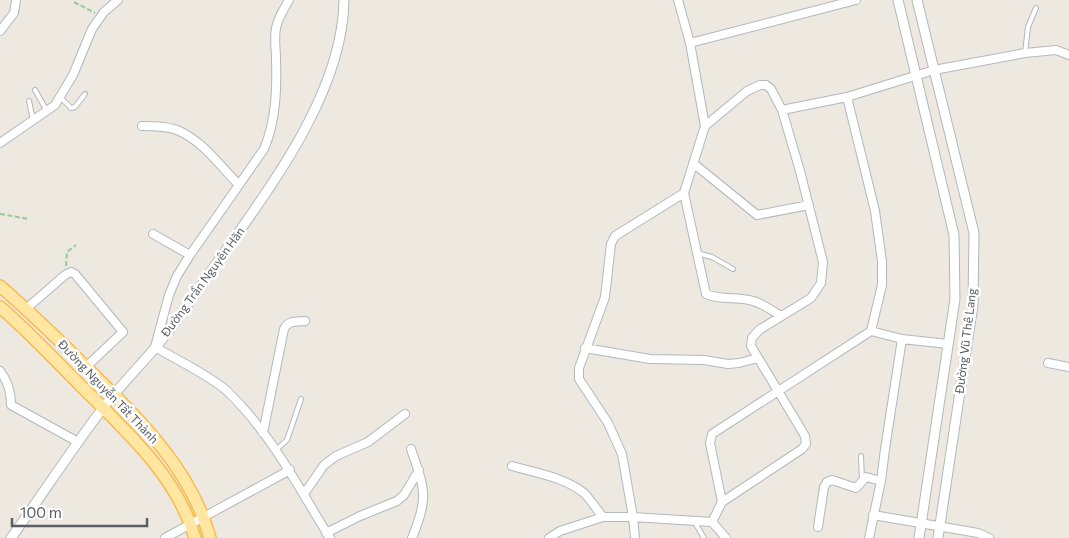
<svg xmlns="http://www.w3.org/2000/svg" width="1069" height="538" viewBox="0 0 1069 538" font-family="Commissioner,sans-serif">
<rect width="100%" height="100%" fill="#ede9e0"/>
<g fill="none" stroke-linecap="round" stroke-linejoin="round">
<defs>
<path id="service" d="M1025,53l3,-26 8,-19
M35,90l12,21
M60,97l11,11 4,-1 10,-13
M29,101l4,19
M697,253l15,4 21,12
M276,450l11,-10 14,-41
M861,456l1,24
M694,521l10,17"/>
<path id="minor" d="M289,0c-5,9 -11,18 -13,28 -2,10 0,21 0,31 1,30 0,62 -12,90l-74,106 -13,21 -8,19 -14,52c22,13 54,28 72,44 44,42 71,96 103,147
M678,0l12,43 15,83
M0,31l14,-18 2,-13
M690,43l166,-43
M782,110l65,-13
M142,126c12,0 24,0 35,4 25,10 44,37 62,55
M0,143l55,-38 18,-30 19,-46 12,-17 14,-12
M693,163l64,52 52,-10
M153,234l37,21
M26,309l39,-34 6,-3 4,2 48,58 -37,35
M871,331l31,8 46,5
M585,348l65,11 54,1 24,4 11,-1 19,-5
M1048,363l21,4
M0,371c8,10 11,22 11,34l67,37
M263,433l21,-104c4,-9 13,-7 21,-8
M411,449c14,41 18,48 1,89
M512,466c24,7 52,11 72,27 7,7 13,17 19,24l-43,14 -11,7
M304,494l20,-29 12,-9 32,-14 37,-28
M722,502l-12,-59 2,-9 159,-103 11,-46v-24l-7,-50 -28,-114 87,-27 91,-17 31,-3 13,5
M873,515l105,18 11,5
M603,517h30l79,5 14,16
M712,522l10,-20 80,-53 4,-5 -1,-8 -54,-90 1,-8 7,-8 52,-32 10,-15 2,-21 -23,-91 -18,-61 -11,-21 -5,-4h-6l-13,6 -42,35 -21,67 22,101c13,6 29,3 43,6 12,2 22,10 32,16
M818,527l6,-40 3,-5 5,-2 24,8 10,-11 15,4
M326,533l34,-17 37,-15 7,-6 15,-25
M165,538l125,-68
M635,538l-2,-21 -11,-63 -14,-31 -29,-44v-11l26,-71 6,-53 4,-8 69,-43
M869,538l12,-57 4,-32 17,-110"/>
<path id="tertiary" d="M898,0l56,235 1,64 -36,239
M917,0l57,233 -1,72 -35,233
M11,538c31,-43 60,-88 92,-130 16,-21 35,-40 52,-60 25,-30 46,-63 69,-95 50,-71 119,-163 120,-253"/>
<path id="primary" d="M0,286c31,27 60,55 89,84 50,49 102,99 121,168
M0,307c29,25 55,53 82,80 44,44 95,89 113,151"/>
</defs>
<!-- service casing -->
<use href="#service" stroke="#b3b7bc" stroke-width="6"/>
<!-- minor casing -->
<use href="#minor" stroke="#b3b7bc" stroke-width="10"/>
<!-- tertiary casing -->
<use href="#tertiary" stroke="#b3b7bc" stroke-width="11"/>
<!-- primary casing -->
<use href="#primary" stroke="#f9b94d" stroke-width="14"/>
<!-- path -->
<path stroke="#95ca9f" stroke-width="2" stroke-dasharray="5 2.5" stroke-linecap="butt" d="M74,2l21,11
M0,214l29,5
M66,266l1,-14 9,-7"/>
<!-- service -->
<use href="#service" stroke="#fff" stroke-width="4"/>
<!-- minor -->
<use href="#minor" stroke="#fff" stroke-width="8"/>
<!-- tertiary -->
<use href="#tertiary" stroke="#fff" stroke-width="9"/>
<!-- primary -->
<use href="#primary" stroke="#ffe7a3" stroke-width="11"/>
</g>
<g text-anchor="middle" stroke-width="5" stroke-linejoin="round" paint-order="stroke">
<!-- street labels -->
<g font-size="12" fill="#595e62" stroke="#fff">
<text transform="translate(203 282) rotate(-54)" y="4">Đường Trần Nguyên Hãn</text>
<text transform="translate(966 341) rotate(-83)" y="4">Đường Vũ Thê Lang</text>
<text transform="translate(108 392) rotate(46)" y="4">Đường Nguyễn Tất Thành</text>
</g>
</g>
<!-- scale -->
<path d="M12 518v8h135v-8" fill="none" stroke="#595e62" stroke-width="2.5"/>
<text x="20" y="518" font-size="15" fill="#595e62" stroke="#ffffff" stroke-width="4" paint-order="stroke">100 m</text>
</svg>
